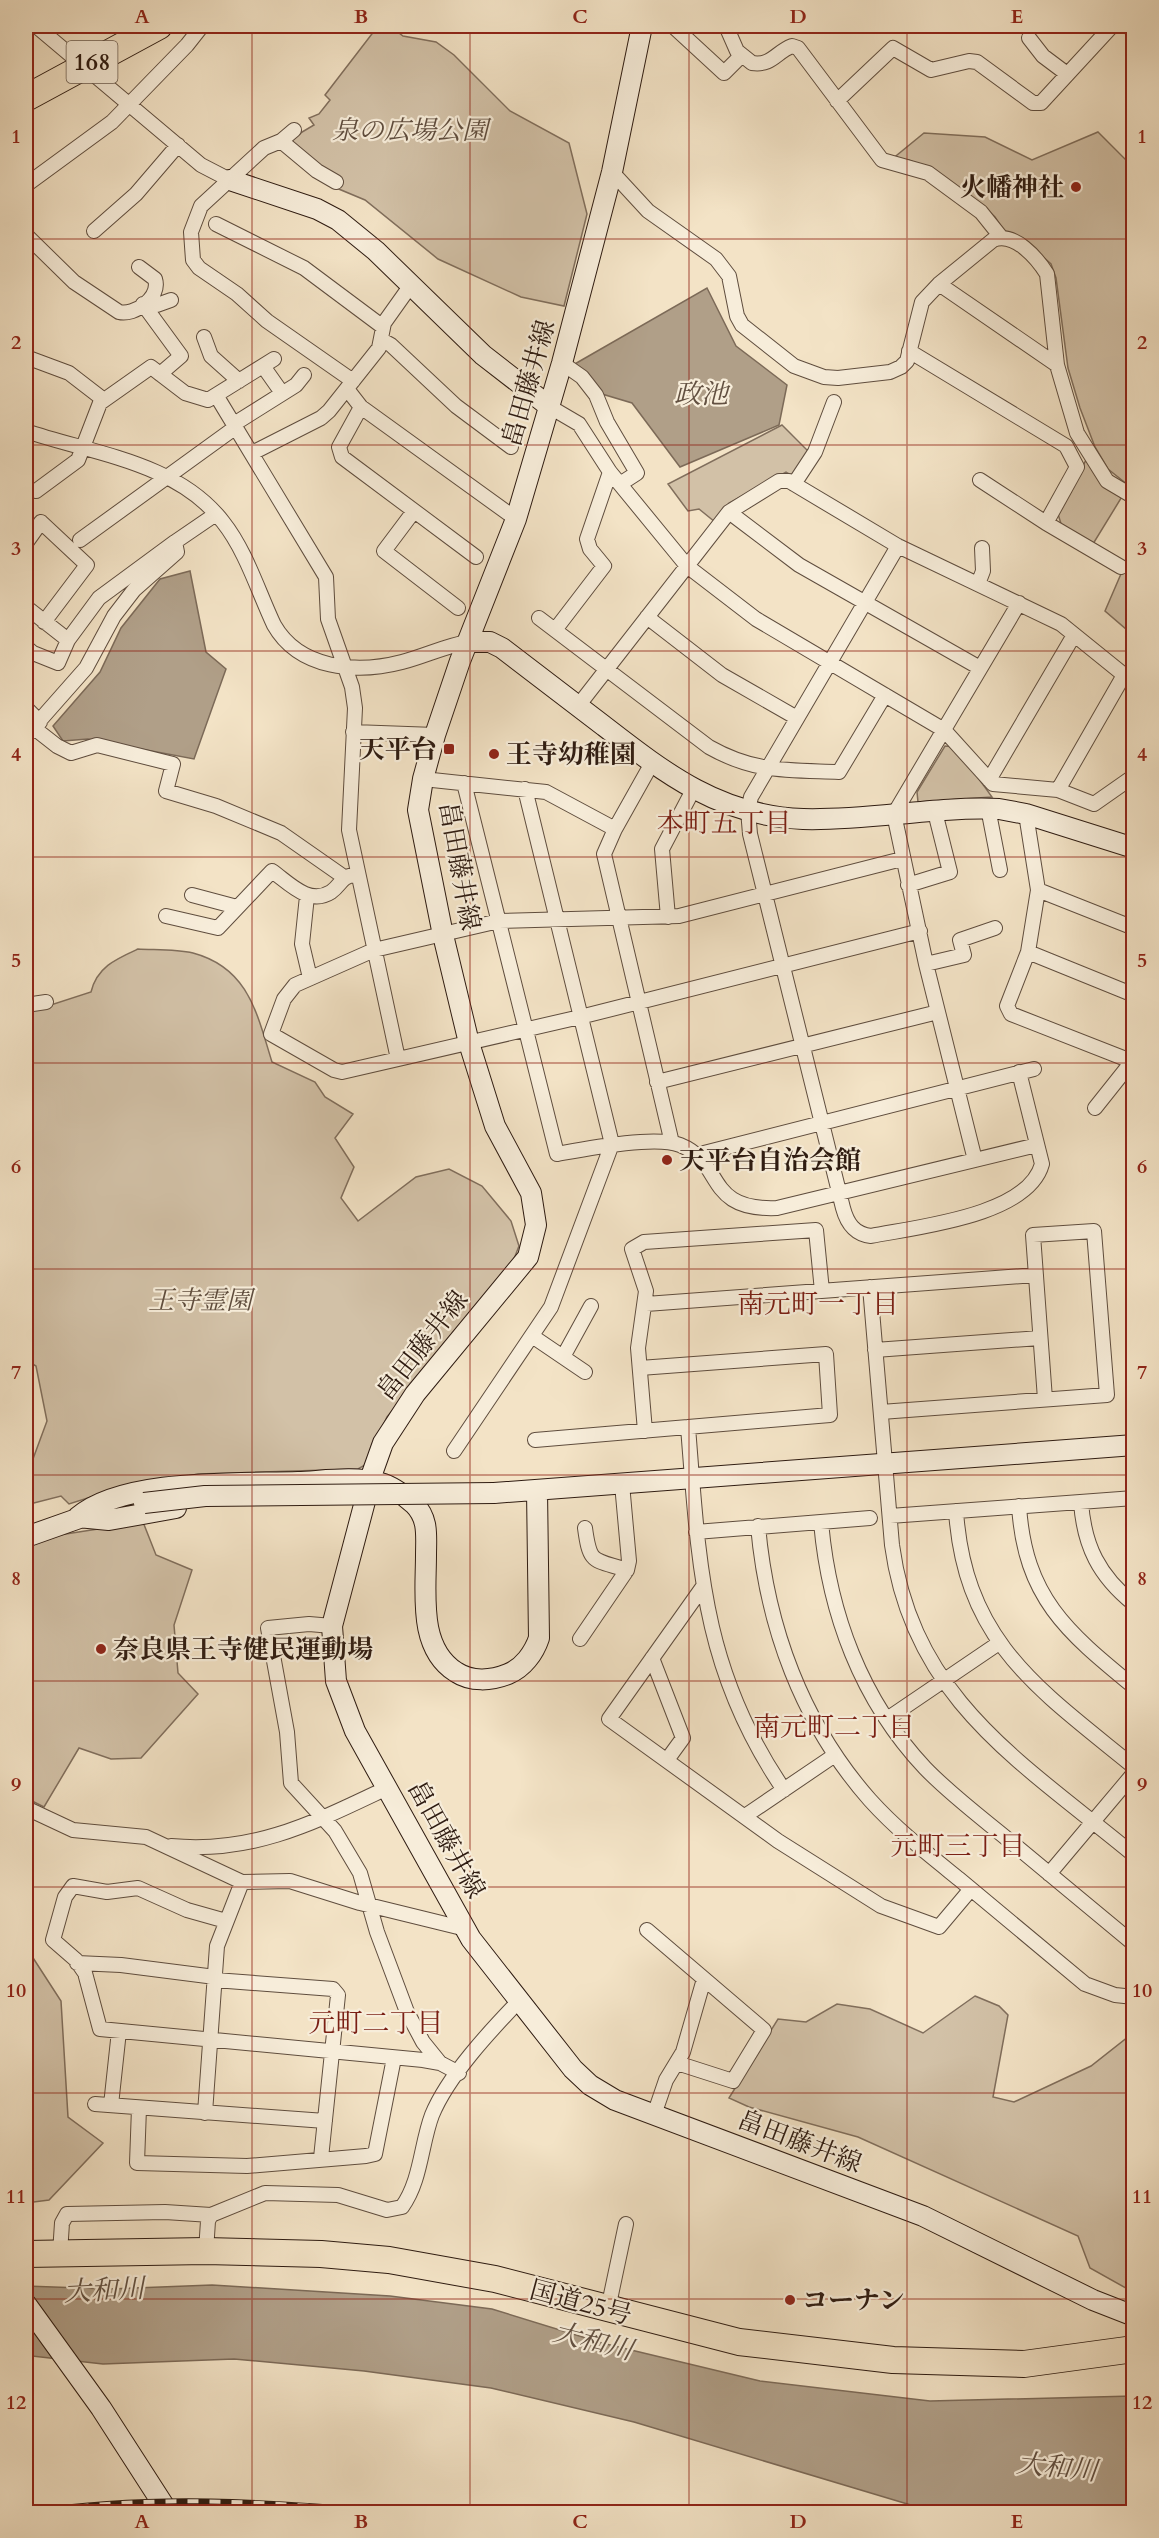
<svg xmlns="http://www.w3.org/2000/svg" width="1159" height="2538" viewBox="0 0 1159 2538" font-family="Cardo,'Noto Serif JP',serif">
<rect width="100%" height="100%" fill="#f3e3c6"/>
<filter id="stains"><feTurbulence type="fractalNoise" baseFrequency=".00333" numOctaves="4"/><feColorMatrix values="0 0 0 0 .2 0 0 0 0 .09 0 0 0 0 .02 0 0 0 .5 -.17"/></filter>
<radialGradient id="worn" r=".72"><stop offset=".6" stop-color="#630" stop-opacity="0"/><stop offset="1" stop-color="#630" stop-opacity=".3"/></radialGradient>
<!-- green -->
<path fill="#d2c1a7" stroke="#806e5c" stroke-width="1.5" d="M378,26h12l13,10 33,6 18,13 56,56 59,32 18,71 -23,92 -43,-9 -83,-38 -73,-59 -31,-13 -47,-46 27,-16 -5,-7 10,-4 11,-14 -5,-5z
M1098,132l32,32 4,19v156l-4,6 4,5 -1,139 -25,-20 -13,-22 -15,-39 -12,-40 -12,-90 -5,-14 -18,-16 -29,-17 -9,-14 -15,-14 -46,-32 -25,-11h-18l33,-27 61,4 47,23z
M782,425l29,29 -15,24 -10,-6 -57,31 -14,19 -16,-13 -11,2 -20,-27z
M1086,460l9,13 28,22 -30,49 -31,-17 -4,-13z
M1133,546v89l-28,-24z
M945,746l11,1 36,50 -74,5 -1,-10z
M138,949c17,1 38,0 55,4 56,15 64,61 79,109l43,20 10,15 28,17 -18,24 19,29 -13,31 17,23 58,-44 33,-8 33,17 29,35 8,25 -7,18 -24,31 -101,122 -22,48 -7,4 -160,5 -88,17 -41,13 -8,-8 -35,9 4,-38 17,-46 -11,-55 -10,-6v-347l65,-21c6,-25 25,-33 47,-43z
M143,1522l13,33 36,15 -18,55 4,48 20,21 -57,64 -30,1 -32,-11 -35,59 -18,-9v-252l14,-8z
M26,1947l35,54 7,116 35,26 -54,57 -23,3z
M975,1996l24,10 9,9 -15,82 21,5 77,-36 42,-33v259l-43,-24 -12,-32 -220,-99 -109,-30 -20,-9 49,-79 28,3 31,-18 33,5 53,24z"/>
<!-- water -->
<path fill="#b09f88" stroke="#7c6a58" stroke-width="1.5" d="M707,288l29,58 51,39 -8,40 -99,42 -48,-64 -30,-9 -29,-29z
M190,571l16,81 20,17 -32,90 -106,-20 -25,2 -10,-15 47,-54 21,-44 39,-49z
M212,2285l178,11 102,13 110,34 158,38 170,20 203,-5v116h-199l-300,-90 -143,-34 -127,-17 -130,-12 -131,5 -71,-8 -6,4v-74l83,3z"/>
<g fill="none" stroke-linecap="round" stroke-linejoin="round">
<defs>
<path id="street" d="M36,26l165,139 29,15
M673,26l51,47 17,-17
M726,26l11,25 15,12c20,3 24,-11 40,-17l6,2 84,112 46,13 53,39 20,25
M1127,26l7,5
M1029,38l14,18 24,18
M837,101l56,-53 38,22 38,-9 8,1 56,41h8l71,-77
M294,130l-13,11 -17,7 -63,58 -10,26 2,28 6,8 38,26 30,27 86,60
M281,141l36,30 19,11
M612,172l36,39 68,48 13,17 8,40 5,9 52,41 30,11 14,1 52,-6 11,-5 6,-6 15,-59 17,-18 54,-44c21,-9 44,18 54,34l10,91 20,68 30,48 27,16
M26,185l86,-63 75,-77 15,-19
M216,224l88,44 79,59
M94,231l42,-37 42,-49
M26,235l48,47 45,30c15,4 42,-14 36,-33l-16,-12
M939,284l118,81
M143,304l38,52 -21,18
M143,304l14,1 14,-5
M204,337l7,19 28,25
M382,340l9,5 65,61 55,41
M909,351l157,95 11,21 -31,56
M26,357l43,16 35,27
M562,363l20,14 14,18 11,27 30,51 -17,11
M263,366l19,27
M347,389l14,18 155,112
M216,395l110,182 2,42 24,68 3,21 -6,122 49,229
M361,407l-22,40 3,10 134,100
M550,407l29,17 31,48 77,94 69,53 188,111 49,54 65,6 36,14 40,-28
M234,424l62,-39 8,-10
M26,431c67,23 151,31 197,91 23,29 35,69 51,103 25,44 82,49 128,37 23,-6 43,-16 66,-20
M252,453l69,-35 8,-7 50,-63 5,-25 27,-38
M980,480l66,43 75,44
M794,484l21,-32 19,-50
M36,491l42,-31 22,-57 51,-36 34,26 23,7 66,-41
M414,511l-30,40 74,57
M729,512l70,53 181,103
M80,540l156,-113
M26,543l15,-21 46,43 -43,57
M898,546l-147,251 -3,13 2,24 93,374c4,15 11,26 28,28 45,-9 157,-20 171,-72l-23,-92
M978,584l5,-13 -1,-23
M26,607l42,33
M647,617l75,58 75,43
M539,618l170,129c46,26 79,23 130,25l46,-77
M555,630l49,-64 -14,-17 -3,-10 23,-67
M26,647l7,6 25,10 10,-23 31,-42 76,-56
M578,706l151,-194 50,-31h10l109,65 163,78 73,59
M26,708l14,14
M34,728l23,18 14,7 26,-8 76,19 -7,27 50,15 65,27 63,44
M353,732l82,3
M26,736l60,-68 28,-52 20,-26 43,-38 -2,-10 41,-28
M652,763l-37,66 -11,25 68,289
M423,779l123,13 69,37
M989,780l85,-145
M464,783l93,371c28,-5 98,-19 123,-9 45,18 24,66 97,63l260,-63
M1058,790l66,-115
M988,808l12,62
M1026,814l12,76 -10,62 -21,54 4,8 120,47
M902,859l-223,57 -180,5 -125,29 -79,35 -11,14 -13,35 63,36 8,2 238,-55 340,-86
M908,885l42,-13 -15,-60
M1038,890l96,38
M192,895l45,12
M307,896l-5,48 8,34
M166,916l52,12 54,-57c17,12 37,35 59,21 10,-7 10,-15 22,-17
M668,917l-6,-68 31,-59
M1028,952l106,43
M926,964l38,-9 -4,-15 35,-12
M26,1005l20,-3
M657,1082l281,-70
M1095,1108l39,-49
M696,1155l338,-86
M975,1160l-49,-196 -32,-150 125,-211
M870,1287l22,258c21,155 131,218 242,310
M646,1304l390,-29
M532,1336l53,36
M875,1350l165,-12
M563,1357l28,-51
M881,1412l226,-17 -13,-164 -61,4 12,164
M688,1427c11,138 14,243 96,363
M645,1431l-7,-83 8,-57 -14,-42 12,-7 172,-12 6,61
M535,1440l295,-25 -4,-61 -186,14
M454,1451l97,-144 61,-163 -87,-355
M1081,1502c3,44 18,74 53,102
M1019,1506c6,92 48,126 115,181
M956,1511c9,132 84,179 178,256
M890,1516l244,-18
M821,1522c8,91 40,178 104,246 26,27 57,50 86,74 41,34 82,68 123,102
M758,1526c9,101 44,197 112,274 27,30 58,54 89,79 42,35 84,70 126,105l30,11 19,2
M585,1528c5,37 8,31 42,42
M696,1532l174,-14
M702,1588l-93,131 169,122 103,65 58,21 32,-38
M332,1626l-23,-2 -41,4 19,104 4,51 44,48 25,42 17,59 30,80 16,30 17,21
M580,1639l47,-69 2,-9 -7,-77
M652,1658l31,80 -16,22
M887,1719l112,-76
M26,1808l47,22 73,7 96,45 48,-1 70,22 106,26
M745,1816l90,-61
M171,1846c83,8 144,-24 216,-58
M1049,1874l85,-101
M226,1921l-39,-11 -49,-22 -31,4 -34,-6 -8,11 -12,43 23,20 9,13 15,56 323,31 17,3 19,10
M647,1930l117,100 -31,51 -56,-18
M77,1963l44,2 94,12
M215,1980l118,9 5,6 -17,163
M95,2104l230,17
M111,2105l8,-74
M139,2108l-2,55 110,3 119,-10 9,-2 19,-96
M205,2113l12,-167 25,-64
M654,2115l12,-35 17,-28 21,-73
M206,2251l2,-30 3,-6 54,-22 73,2 49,15 15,-3c19,-26 19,-63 30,-92 16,-39 58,-84 87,-114
M60,2253l2,-30 5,-9 98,-2 46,3
M608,2309l18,-85"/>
<path id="secondary" d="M642,26l-30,146 -50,191 -46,156 -56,142 -25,74 -12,44 -5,31 25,125 26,108 26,83 36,67 5,32 -8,32 -113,137 -32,49 -10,28 -41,155 4,55 19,50 116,208 102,130 17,16 25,15 308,116 170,84 41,16
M230,180l87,29 21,11 38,31 107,104 67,52
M468,642h22l12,6c34,26 68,52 102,78 62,48 116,90 199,93 65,2 131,-13 196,-10l27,5 108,34
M494,1493l640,-48
M78,1517c46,-39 161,-33 220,-35 25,-1 57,-6 82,1 12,3 24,12 34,21 15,15 12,32 12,51 0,39 -8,93 30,117 15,10 35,9 52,2 15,-6 26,-21 31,-36l-2,-148
M78,1517l31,3 67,-12
M26,1537l65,-23
M26,2304l75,104 67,104"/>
<path id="highway" d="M26,98l133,-72
M26,2254l180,-3 115,3 68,6 106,19 244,63 154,18 131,4 110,-15"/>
</defs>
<!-- street casing -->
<use href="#street" stroke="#5f4d3e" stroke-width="16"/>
<!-- secondary casing -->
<use href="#secondary" stroke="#2e1b11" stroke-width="22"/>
<!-- highway casing -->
<use href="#highway" stroke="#2e1b11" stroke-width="28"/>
<!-- street -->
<use href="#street" stroke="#f7edda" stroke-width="14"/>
<!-- secondary -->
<use href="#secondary" stroke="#f7edda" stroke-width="20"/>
<!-- highway -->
<use href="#highway" stroke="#f3e3c6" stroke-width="26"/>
<defs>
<path id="rail" d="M34,2512c117,-18 236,-10 354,0
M131,2512l38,-3"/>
</defs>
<!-- rail casing -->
<use href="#rail" stroke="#2e1b11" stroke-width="6"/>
<!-- rail -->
<use href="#rail" stroke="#f7edda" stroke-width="4" stroke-dasharray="11" stroke-linecap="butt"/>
<defs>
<path id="secondary-bridge" d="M144,1503l61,-7 289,-3"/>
</defs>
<!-- secondary-bridge casing -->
<use href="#secondary-bridge" stroke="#2e1b11" stroke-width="22" stroke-linecap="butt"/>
<!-- secondary-bridge -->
<use href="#secondary-bridge" stroke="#f7edda" stroke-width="20"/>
</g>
<!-- grid -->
<path fill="none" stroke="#8f2418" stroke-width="1.5" stroke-opacity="0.55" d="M252,26v2486M470,26v2486M689,26v2486M907,26v2486M26,239h1108M26,445h1108M26,651h1108M26,857h1108M26,1063h1108M26,1269h1108M26,1475h1108M26,1681h1108M26,1887h1108M26,2093h1108M26,2299h1108"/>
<!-- markers -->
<g fill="#8f2418" stroke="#f7edda" stroke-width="2">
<circle cx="1076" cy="187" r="6"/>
<rect x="443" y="743" width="12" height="12" rx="3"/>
<circle cx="494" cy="754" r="6"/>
<circle cx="667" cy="1160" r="6"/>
<circle cx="101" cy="1649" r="6"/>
<circle cx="790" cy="2300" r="6"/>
</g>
<g text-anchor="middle" stroke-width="4.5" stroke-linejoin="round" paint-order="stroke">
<!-- shield labels -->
<rect fill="#f7edda" stroke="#6a5a4d" stroke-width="1.5" x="66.5" y="41" width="51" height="42" rx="4.5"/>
<g font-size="24" font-weight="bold" fill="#2e1b11">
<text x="92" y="70">168</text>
</g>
<!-- park labels -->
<g font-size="26" font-style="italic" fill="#5f4d3e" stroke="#f7edda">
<text x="410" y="139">泉の広場公園</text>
<text x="200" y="1309">王寺霊園</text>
</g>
<!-- poi labels -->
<g font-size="26" font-weight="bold" fill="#2e1b11" stroke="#f7edda" text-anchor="start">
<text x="1064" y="196" text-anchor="end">火幡神社</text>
<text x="437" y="758" text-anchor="end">天平台</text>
<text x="506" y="763">王寺幼稚園</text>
<text x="679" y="1169">天平台自治会館</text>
<text x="113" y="1658">奈良県王寺健民運動場</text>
<text x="802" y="2309">コーナン</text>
</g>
<!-- street labels -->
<g font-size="26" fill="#2e1b11" stroke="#f7edda">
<text transform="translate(528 383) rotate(-74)" y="9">畠田藤井線</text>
<text transform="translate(460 866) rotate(80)" y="9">畠田藤井線</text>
<text transform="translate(422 1345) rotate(-52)" y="9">畠田藤井線</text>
<text transform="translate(447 1839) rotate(61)" y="9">畠田藤井線</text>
<text transform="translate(800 2141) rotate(21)" y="9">畠田藤井線</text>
<text transform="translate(581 2302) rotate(15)" y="9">国道25号</text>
</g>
<!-- water labels -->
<g font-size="27" font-style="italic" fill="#625041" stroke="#f7edda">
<text x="701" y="403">政池</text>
<text transform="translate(104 2290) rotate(-3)" y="9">大和川</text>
<text transform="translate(593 2341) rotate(14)" y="9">大和川</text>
<text transform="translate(1057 2467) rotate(6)" y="9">大和川</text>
</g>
<!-- neighbourhood labels -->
<g font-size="27" fill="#7a1f14" stroke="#f7edda">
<text x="724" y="832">本町五丁目</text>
<text x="818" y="1313">南元町一丁目</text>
<text x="834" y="1736">南元町二丁目</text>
<text x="958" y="1855">元町三丁目</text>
<text x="376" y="2032">元町二丁目</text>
</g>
</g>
<!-- margin -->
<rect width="1159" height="2538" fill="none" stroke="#f3e3c6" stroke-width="66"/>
<rect x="33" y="33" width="1093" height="2472" fill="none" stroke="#8f2418" stroke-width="2"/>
<g font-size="20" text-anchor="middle" font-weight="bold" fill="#8f2418">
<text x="142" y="23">A</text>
<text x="361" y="23">B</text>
<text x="580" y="23">C</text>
<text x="798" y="23">D</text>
<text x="1017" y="23">E</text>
<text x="16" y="143">1</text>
<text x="1142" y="143">1</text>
<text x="16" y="349">2</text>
<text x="1142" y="349">2</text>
<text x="16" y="555">3</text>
<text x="1142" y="555">3</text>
<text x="16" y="761">4</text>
<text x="1142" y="761">4</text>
<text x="16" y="967">5</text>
<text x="1142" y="967">5</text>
<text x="16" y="1173">6</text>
<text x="1142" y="1173">6</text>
<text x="16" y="1379">7</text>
<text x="1142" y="1379">7</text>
<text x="16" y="1585">8</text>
<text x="1142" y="1585">8</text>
<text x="16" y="1791">9</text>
<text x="1142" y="1791">9</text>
<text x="16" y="1997">10</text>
<text x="1142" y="1997">10</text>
<text x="16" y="2203">11</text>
<text x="1142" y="2203">11</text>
<text x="16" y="2409">12</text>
<text x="1142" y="2409">12</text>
<text x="142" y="2528">A</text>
<text x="361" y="2528">B</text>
<text x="580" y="2528">C</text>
<text x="798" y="2528">D</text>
<text x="1017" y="2528">E</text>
</g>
<rect width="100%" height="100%" filter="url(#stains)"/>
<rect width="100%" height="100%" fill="url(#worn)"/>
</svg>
